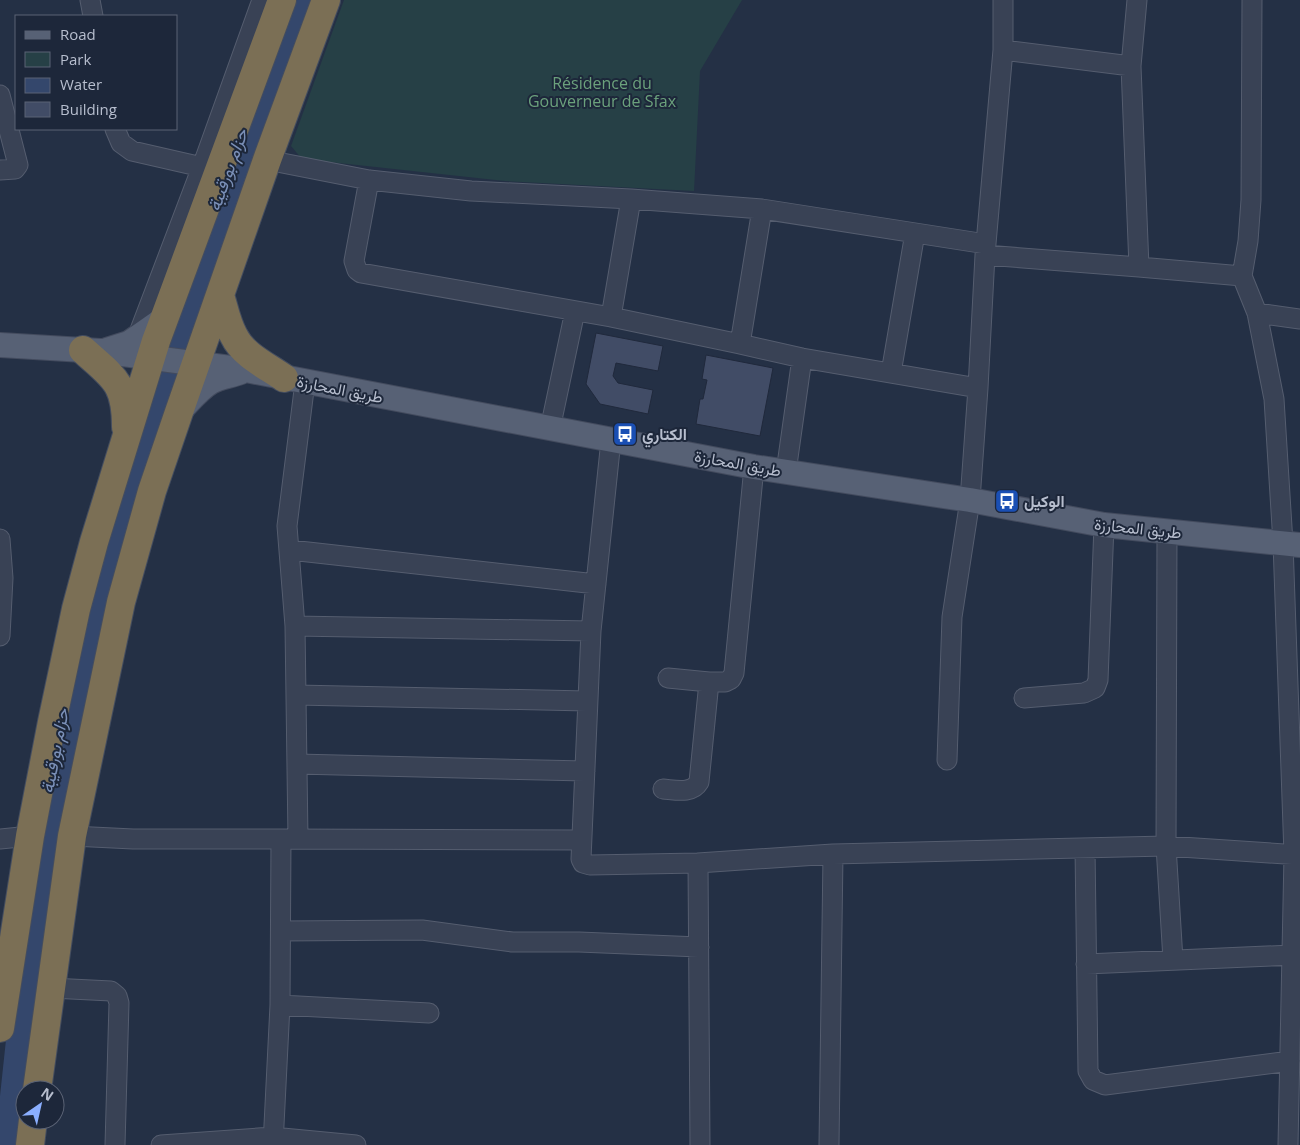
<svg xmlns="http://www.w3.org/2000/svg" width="1300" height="1145" viewBox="0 0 1300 1145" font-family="'Open Sans',Vazirmatn,sans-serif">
<rect width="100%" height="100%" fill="#243045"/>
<!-- green -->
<path fill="#264046" d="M344,0h398l-42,71 -6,120 -189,-10 -203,-22 -11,-13z"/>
<!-- water -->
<path fill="#34476c" d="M289,0h30l-128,352 -26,-4z
M156,369l24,3 -155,718v18l-5,37h-20v-49l8,-75 59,-342z"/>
<!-- building -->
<path fill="#414c66" stroke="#20293c" d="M596,333l67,13 -5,25 -42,-8 -3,13 5,7 35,7 -5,24 -48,-10 -14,-20z
M706,355l67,13 -13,68 -64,-12 4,-25h3l4,-19 -5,-1z"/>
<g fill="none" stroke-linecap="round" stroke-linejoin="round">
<defs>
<path id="minor" d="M90,0l3,16
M1137,0l-6,66 8,201 103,9 6,-35 3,-41 1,-200
M1003,50l128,16
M0,95l18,70 -3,4 -15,1
M115,129l6,14 11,8 70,16
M267,160l102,20 102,11 160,8 131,10 224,35
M369,180l-15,81 3,9 4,3 250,44 20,-118
M985,255l154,12
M1242,276l15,37 17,86 9,144 11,312 -6,290
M1257,313l43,6
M611,317l129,27 22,-135
M137,338l65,-171 60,-167
M740,344l62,14 176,30
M891,373l24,-140
M550,429l25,-118
M611,440l-20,191 -10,228 2,4 7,2 108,-2 2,282
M786,472l16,-114
M1167,531l-1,315 7,114
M0,539l3,39 -3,58
M290,550l306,34
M295,626l296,5
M668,678l41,4
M296,695l291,6
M1024,698l60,-5 11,-5 3,-8 6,-155
M947,760l5,-143 18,-117 8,-112 7,-133 18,-205v-50
M297,764l288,7
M663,789c13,1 29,5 36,-7l10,-100h16l6,-3 3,-6 20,-206
M72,836l61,3h148
M0,839l30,-3
M298,839l-3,-213 -8,-100 18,-144
M1085,848l3,223 5,9 12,5 185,-24
M833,854l333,-8 134,9
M698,863l135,-9 -4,291
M281,931l141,-1 90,12h67l120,5
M1086,964l206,-9
M51,988l60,3 6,5 2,7 -4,142
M280,1005l149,8
M161,1145l111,-8 84,8
M273,1145l7,-140 1,-166 300,1"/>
<path id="major" d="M0,345l100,6 146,19 508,97 216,33 134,25 196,20
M107,350l22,-7 37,-26
M179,412c10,-10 20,-23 32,-30 9,-5 20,-6 30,-10"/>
<path id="highway" d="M220,295c4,13 7,29 14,41 9,19 33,30 50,42
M83,350c30,27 43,32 43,77
M0,1028l30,-192 22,-114 24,-113 18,-67 62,-201 126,-341
M37,1090l35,-254 49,-234 31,-111 27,-79 88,-252 59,-160
M30,1145l3,-25"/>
</defs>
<!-- minor casing -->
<use href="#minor" stroke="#555d6f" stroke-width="21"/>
<!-- major casing -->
<use href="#major" stroke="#434b5e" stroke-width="26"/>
<!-- highway casing -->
<use href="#highway" stroke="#444d5f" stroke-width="30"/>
<!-- minor -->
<use href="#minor" stroke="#394255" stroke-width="19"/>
<!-- major -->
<use href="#major" stroke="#576175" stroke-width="24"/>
<!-- highway -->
<use href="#highway" stroke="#7b6f55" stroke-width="28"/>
</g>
<!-- icons -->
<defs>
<symbol id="bus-square" viewBox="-11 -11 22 22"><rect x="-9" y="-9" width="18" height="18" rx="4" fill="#1a4fb4" stroke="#1d273a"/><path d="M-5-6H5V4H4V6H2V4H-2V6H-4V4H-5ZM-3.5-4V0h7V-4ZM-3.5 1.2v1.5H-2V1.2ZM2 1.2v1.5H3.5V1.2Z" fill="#fff"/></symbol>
</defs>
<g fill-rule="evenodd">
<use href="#bus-square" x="611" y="420" width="28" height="28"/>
<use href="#bus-square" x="993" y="487" width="28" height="28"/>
</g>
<g text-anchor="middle" stroke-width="4" stroke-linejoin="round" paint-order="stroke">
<!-- park labels -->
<g font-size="16" fill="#6ba17c" stroke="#1d273a">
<text x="602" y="89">Résidence du<tspan x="602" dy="18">Gouverneur de Sfax</tspan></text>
</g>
<!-- street labels -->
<g font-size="16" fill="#b7bece" stroke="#1d273a">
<text transform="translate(340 389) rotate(11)" y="6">طريق المحارزة</text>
<text transform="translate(738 463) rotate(10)" y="6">طريق المحارزة</text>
<text transform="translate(1138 528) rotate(6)" y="6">طريق المحارزة</text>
</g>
<!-- poi labels -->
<g font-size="16" font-weight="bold" fill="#b7bece" stroke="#1d273a" text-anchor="start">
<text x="642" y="440">الكتاري</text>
<text x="1024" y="507">الوكيل</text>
</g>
<!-- water labels -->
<g font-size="18" font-style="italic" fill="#7b90b8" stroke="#1d273a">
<text transform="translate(228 170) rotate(-70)" y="6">حزام بورقيبة</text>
<text transform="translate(55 751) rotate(-79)" y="6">حزام بورقيبة</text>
</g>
</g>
<!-- legend -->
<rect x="15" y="15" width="162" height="115" fill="#1d273a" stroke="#5b6375"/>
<rect x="25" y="31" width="25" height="8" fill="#576175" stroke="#5b6375"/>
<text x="60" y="40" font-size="15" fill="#b7bece">Road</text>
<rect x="25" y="52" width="25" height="15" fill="#264046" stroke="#5b6375"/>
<text x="60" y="65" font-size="15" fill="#b7bece">Park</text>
<rect x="25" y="78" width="25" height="15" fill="#34476c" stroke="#5b6375"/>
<text x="60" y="90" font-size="15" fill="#b7bece">Water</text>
<rect x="25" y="102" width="25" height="15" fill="#414c66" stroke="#5b6375"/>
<text x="60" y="115" font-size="15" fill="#b7bece">Building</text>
<!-- north arrow -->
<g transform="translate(40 1105) rotate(34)"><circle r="24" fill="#1d273a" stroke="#5b6375"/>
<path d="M0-4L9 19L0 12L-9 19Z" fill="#8bafff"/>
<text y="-8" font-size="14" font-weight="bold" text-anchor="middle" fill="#b7bece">N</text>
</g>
</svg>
